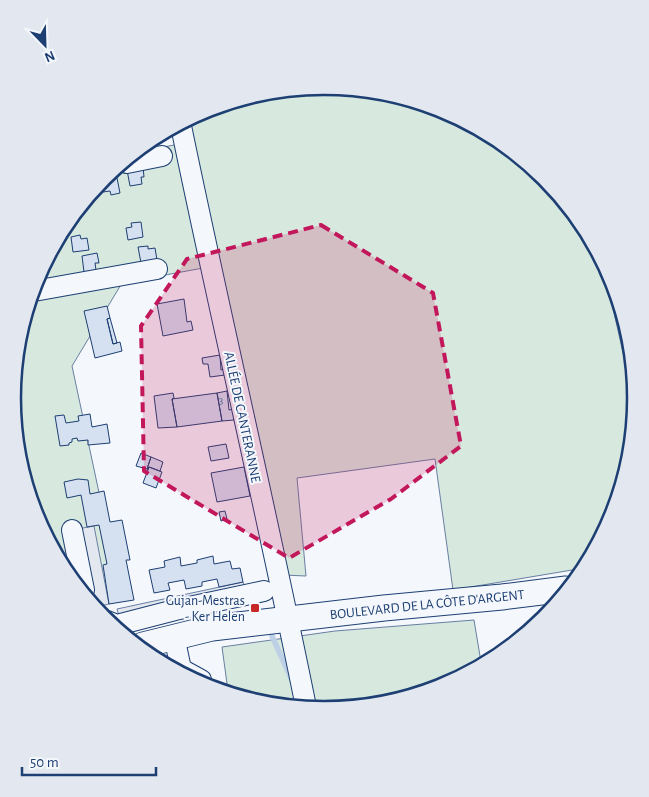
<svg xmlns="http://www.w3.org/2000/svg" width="649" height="797" viewBox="0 0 649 797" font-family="'Alegreya Sans',sans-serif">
<rect width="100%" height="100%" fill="#f4f7fb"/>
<!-- green -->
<path fill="#d7e8df" stroke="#687fa3" d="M325,87l119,23 101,68 58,86 32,142 -22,112 -35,51 -125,21 -18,-131 -138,19 9,98 -23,-1 -69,-309 -92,17 -50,83 45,211 -35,10 -46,-69 -23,-119 23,-120 68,-101 42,-28 40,-7 -3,-18 22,-15z
M474,620l7,42 -37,25 -120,23 -96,-19 -6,-44 113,-16z"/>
<!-- parking -->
<path fill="#e3e8f0" stroke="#687fa3" d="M94,526l15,78 -13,3 -12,-17 -12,-60z
M243,582l5,12 -127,30 -4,-15z"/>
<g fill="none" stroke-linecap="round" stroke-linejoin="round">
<!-- stream -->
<path stroke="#bed0e5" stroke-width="5.5" d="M272,636l19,42"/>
</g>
<!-- building -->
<path fill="#d5e0f0" stroke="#1d3f73" d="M143,167l1,10h-3l1,7 -12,2 -3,-16z
M117,178l3,15 -9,2 -1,-4 -7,1 -1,-12z
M141,222l2,15 -15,3 -2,-12 6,-1 -1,-4z
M80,235l1,4 6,-1 2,12 -16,2 -2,-15z
M148,246v3l7,-1 2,12 -16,3 -3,-16z
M97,253l2,10h-4l1,7 -12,2 -2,-16z
M184,299l3,23 4,-1 2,9 -30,6 -6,-32z
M107,306l3,12 -3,1 6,25 7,-2 2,9 -27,7 -11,-47z
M110,318l7,25 -4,1 -6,-25z
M220,355l1,15 3,-1 1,6 -15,2 -2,-13h-5l-1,-6z
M227,391l2,19 4,-1 1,11 -12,1 -5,-28z
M173,393l1,5 -2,1 5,28 -19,1 -4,-32z
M217,393l5,28 -45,6 -5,-28z
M90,414l2,13 15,-3 3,19 -22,2v-5l-10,1 -1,-3 -5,1v3l-3,1v2l-9,1 -5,-30 9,-1 2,8 13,-2 -1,-5z
M226,444l3,14 -18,3 -3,-14z
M141,453l10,4 -4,12 -11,-3z
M151,457l12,5 -3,9 -11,-4 -1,3 -1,-1z
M149,467l13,5 -6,16 -13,-5z
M244,467l6,29 -33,6 -6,-29z
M78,479l10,1 2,14 14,-3 6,31 12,-2 8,40h-4l8,40 -25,4 -6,-39 4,-1 -8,-39 -12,2 -6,-32 -14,3 -3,-16z
M225,511l2,8 -6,2 -2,-9z
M213,556l1,8 16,-3 2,8 8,-1 3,14 -24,5 -2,-8 -15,3v4l-16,3 -2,-9 -16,3 2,7 -16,3 -5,-23 16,-3 -1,-6 16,-4 1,9 16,-3v-3z"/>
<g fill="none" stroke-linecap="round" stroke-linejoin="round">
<defs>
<path id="minor" d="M181,126c40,194 86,387 125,581
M127,163l35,-7
M34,291l123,-22
M72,530l12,60
M107,621l10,4 58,-15 89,-19
M174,636l7,33 20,11 1,5"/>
<path id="major" d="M143,645l69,-17 172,-20 118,-11 64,-8"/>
</defs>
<!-- minor casing -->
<use href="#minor" stroke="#1d3f73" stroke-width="22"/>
<!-- major casing -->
<use href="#major" stroke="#1d3f73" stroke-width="27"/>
<!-- minor -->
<use href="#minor" stroke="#f4f7fb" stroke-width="20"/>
<!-- major -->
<use href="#major" stroke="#f4f7fb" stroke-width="25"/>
</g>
<!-- marked area -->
<path fill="#c2185b" fill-opacity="0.2" stroke="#c2185b" stroke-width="4" stroke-dasharray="10 6" stroke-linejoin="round" d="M321,225l112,68 28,153 -70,53 -102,59 -145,-87 -3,-145 46,-67z"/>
<!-- markers -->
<rect fill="#c62828" stroke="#f4f7fb" stroke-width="2" x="250" y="603" width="10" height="10" rx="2.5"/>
<g text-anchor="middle" stroke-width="4" stroke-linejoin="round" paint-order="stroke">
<!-- number labels -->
<g font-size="11" fill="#4b6792">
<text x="221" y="404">3</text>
</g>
<!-- street labels -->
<g font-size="14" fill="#1d3f73" stroke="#f4f7fb">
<text transform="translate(243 417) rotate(78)" y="5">ALLÉE DE CANTERANNE</text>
<text transform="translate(427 604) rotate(-6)" y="5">BOULEVARD DE LA CÔTE D'ARGENT</text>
</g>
<!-- poi labels -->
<g font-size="14" fill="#1d3f73" stroke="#f4f7fb" text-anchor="end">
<text x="245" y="605">Gujan-Mestras<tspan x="245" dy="16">- Ker Helen</tspan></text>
</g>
</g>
<!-- crop -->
<path d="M0 0H649V797H0ZM21 398a303 303 0 1 1 606 0a303 303 0 1 1-606 0Z" fill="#e3e8f0" fill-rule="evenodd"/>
<path fill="none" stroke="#1d3f73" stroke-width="2.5" d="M21 398a303 303 0 1 1 606 0a303 303 0 1 1-606 0Z"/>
<!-- north arrow -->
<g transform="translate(45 45) rotate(157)" stroke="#f4f7fb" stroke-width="4" paint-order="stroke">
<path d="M0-4L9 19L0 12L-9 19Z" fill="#1d3f73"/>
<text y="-8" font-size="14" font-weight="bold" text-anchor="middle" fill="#1d3f73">N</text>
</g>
<!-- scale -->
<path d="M22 767v8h134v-8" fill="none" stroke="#1d3f73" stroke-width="2.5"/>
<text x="30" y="767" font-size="15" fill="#1d3f73" stroke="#f4f7fb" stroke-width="4" paint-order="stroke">50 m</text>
</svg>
